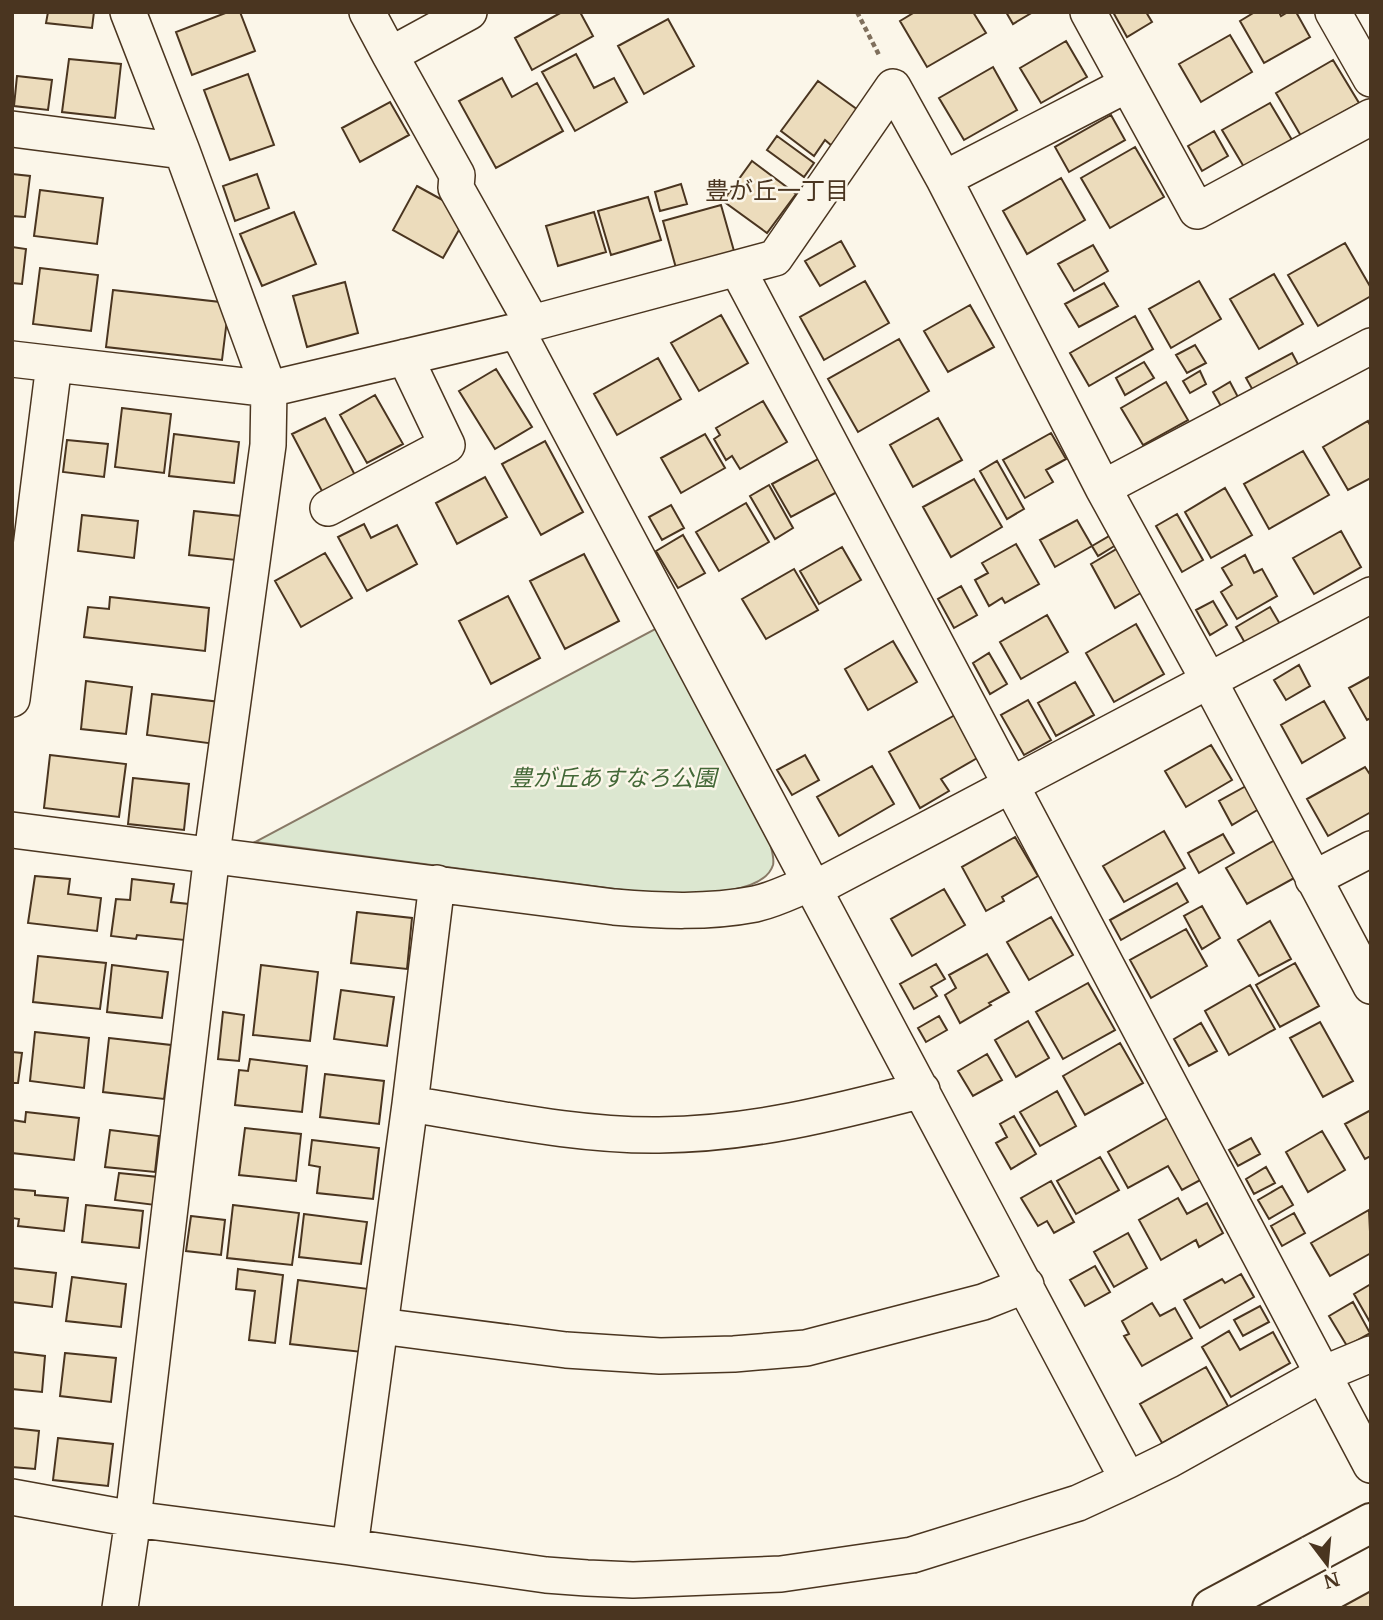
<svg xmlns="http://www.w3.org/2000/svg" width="1383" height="1620" viewBox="0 0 1383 1620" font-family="Merriweather,'Noto Sans JP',serif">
<rect width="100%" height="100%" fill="#fbf6e9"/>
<!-- green -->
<path fill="#dce7d0" stroke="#887966" stroke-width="2" d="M657,628l112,210c1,8 6,19 4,27 -10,33 -90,28 -119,29l-399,-52z"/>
<!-- building -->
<path fill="#ecdcbc" stroke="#4a3520" stroke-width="2" d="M48,12h46l-2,16 -46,-5z
M228,12h12l15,39 -63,24 -16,-43z
M562,12h18l13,24 -61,34 -17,-32z
M915,12h58l13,21 -59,34 -27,-46z
M1006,12h27l-20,12z
M1113,12h33l6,10 -25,15z
M1255,12h24l2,4 7,-4h8l14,25 -46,26 -24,-42z
M668,19l26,47 -50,28 -26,-48z
M1230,35l22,37 -51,30 -22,-38z
M1066,41l21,36 -46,26 -21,-35z
M576,54l18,34 20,-10 13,24 -52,29 -33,-59z
M69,59l52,5 -6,54 -53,-6z
M1333,60l26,43 -58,33 -25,-43z
M993,67l24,43 -53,30 -25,-42z
M248,74l26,71 -44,15 -26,-70z
M17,76l35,4 -4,30 -34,-4z
M502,78l10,19 25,-14 26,48 -67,37 -37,-67z
M818,81l40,29 -26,36 -7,-6 -11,16 -33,-25z
M390,102l19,33 -49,27 -18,-34z
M1270,103l22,37 -48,27 -22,-37z
M1111,115l14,25 -56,32 -14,-25z
M1214,131l14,25 -26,15 -14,-25z
M777,136l37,27 -10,14 -37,-27z
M1135,147l29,50 -54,31 -29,-50z
M752,161l44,33 -29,39 -44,-32z
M12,174l18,2 -5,41 -13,-1z
M257,174l12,34 -34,13 -12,-35z
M1061,178l24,42 -58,34 -24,-43z
M681,184l6,20 -27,7 -5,-19z
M417,186l51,28 -25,44 -50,-28z
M40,190l63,8 -6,46 -63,-8z
M648,197l13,43 -50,15 -13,-44z
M721,205l13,46 -58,17 -13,-47z
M294,212l22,52 -54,22 -22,-52z
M594,212l12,40 -48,14 -12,-40z
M841,241l14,25 -35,20 -15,-25z
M1345,243l26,45v8l-53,30 -30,-51z
M1093,245l15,26 -34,20 -16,-27z
M12,247l14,2 -4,35 -10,-1z
M40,268l58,7 -7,56 -58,-7z
M1274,274l29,50 -44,25 -29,-50z
M865,281l24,42 -65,37 -24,-43z
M1199,281l22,38 -50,29 -22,-39z
M345,282l13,51 -51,14 -14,-51z
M1104,283l14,23 -39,21 -14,-23z
M113,290l116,13 -7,57 -116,-13z
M970,305l24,42 -46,25 -24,-41z
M721,315l27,48 -49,28 -28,-48z
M1135,316l18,33 -64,37 -19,-33z
M899,339l30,52 -71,41 -30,-53z
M1195,345l11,18 -19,10 -11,-18z
M1292,353l8,15 -45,26 -9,-16z
M658,358l23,41 -64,36 -23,-41z
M1144,362l10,16 -29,17 -9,-17z
M496,369l36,58 -37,22 -36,-58z
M1200,371l6,13 -16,9 -7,-12z
M1166,382l22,38 -45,25 -22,-37z
M1230,382l9,17 -17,9 -9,-16z
M375,395l28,49 -36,19 -27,-48z
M763,401l24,41 -47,27 -8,-13 -6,4 -12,-21 6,-4 -4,-7z
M122,408l49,6 -7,59 -49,-6z
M325,418l31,59 -33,16 -31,-59z
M938,418l24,42 -49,27 -23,-42z
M1368,421l3,6v51l-23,12 -25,-43z
M1051,433l15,26 -20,11 7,12 -28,16 -22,-38z
M174,434l65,8 -5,41 -65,-7z
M705,434l20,34 -44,25 -20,-35z
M67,440l41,4 -4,33 -41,-5z
M545,441l38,71 -42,23 -39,-71z
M1303,451l26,44 -60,34 -25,-45z
M818,459l19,33 -46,25 -19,-33z
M997,461l27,48 -17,10 -27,-48z
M485,477l22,40 -50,27 -21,-41z
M974,479l28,48 -51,30 -28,-50z
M769,485l24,43 -18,11 -25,-43z
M1225,488l27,47 -41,23 -26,-46z
M746,503l23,39 -50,29 -23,-39z
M671,505l13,23 -22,12 -13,-23z
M194,511l47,5 -5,44 -47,-5z
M1177,514l26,46 -21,12 -26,-46z
M82,515l56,6 -4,37 -56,-7z
M1077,520l15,26 -37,21 -15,-27z
M364,524l7,14 26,-13 20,39 -50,27 -29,-54z
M1341,531l20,36 -47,27 -21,-36z
M683,535l22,38 -27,15 -22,-37z
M1111,535l5,10 -18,11 -6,-10z
M1016,544l23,40 -34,19 -3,-5 -13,8 -14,-26 13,-7 -6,-10z
M842,547l19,33 -42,24 -19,-33z
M1120,547l24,44 -29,17 -24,-44z
M325,553l27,45 -51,29 -26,-46z
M584,554l35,67 -54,28 -35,-68z
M1245,555l9,18 8,-4 15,27 -40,23 -16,-27 11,-7 -10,-17z
M794,569l24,41 -52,29 -24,-40z
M961,586l16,29 -23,13 -16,-29z
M508,596l32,62 -49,26 -32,-63z
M110,597l99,11 -4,43 -121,-14 4,-30 21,2z
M1213,601l14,24 -17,10 -14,-25z
M1270,607l10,17 -35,19 -9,-16z
M1047,615l21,37 -47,27 -21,-37z
M1136,624l28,50 -50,28 -28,-49z
M893,641l24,41 -49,28 -23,-41z
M989,653l18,31 -17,10 -17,-31z
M1299,665l11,21 -24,14 -12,-20z
M1371,676v42l-4,2 -18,-32z
M86,681l46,6 -6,47 -45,-5z
M1075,682l19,33 -38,21 -18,-33z
M152,694l68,8 -5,42 -68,-9z
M1028,700l23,40 -27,15 -23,-40z
M1324,701l21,37 -43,25 -21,-38z
M955,715l24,42 -38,22 8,12 -29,17 -31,-56z
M1211,745l21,35 -46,27 -21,-36z
M50,755l76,9 -7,53 -75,-9z
M805,755l14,25 -27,15 -15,-25z
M872,766l22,38 -55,32 -22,-39z
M1365,767l6,9v36l-43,24 -21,-37z
M133,778l56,6 -5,46 -56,-6z
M1246,786l13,23 -27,16 -13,-24z
M1164,831l21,37 -61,34 -21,-36z
M1223,834l11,19 -35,20 -11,-20z
M1015,837l23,39 -36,21 2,4 -18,10 -24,-44z
M1275,840l21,37 -49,27 -21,-36z
M35,876l35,3 -2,15 33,4 -4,33 -69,-8z
M132,879l42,5 -3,18 27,3 -4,36 -57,-6 -1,4 -25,-3 5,-37 14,1z
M1177,883l11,19 -67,38 -11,-20z
M944,889l21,36 -53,31 -21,-37z
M1202,906l18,32 -18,11 -18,-33z
M357,912l55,6 -5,51 -56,-6z
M1051,917l22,38 -44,25 -22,-38z
M1270,921l21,38 -32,17 -21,-36z
M1186,929l21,37 -56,32 -21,-38z
M987,954l22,38 -20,11 2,2 -31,18 -15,-28 11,-7 -7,-13z
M38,956l68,7 -6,46 -67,-7z
M1295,963l24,43 -39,21 -24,-42z
M936,964l9,15 -14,8 6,9 -23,13 -14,-25z
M112,965l56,7 -6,46 -55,-6z
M261,965l57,7 -8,69 -57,-6z
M1088,983l27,47 -52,29 -27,-47z
M1250,985l25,44 -46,26 -24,-44z
M341,990l53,7 -7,49 -53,-7z
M223,1012l21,3 -5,46 -21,-2z
M939,1016l8,14 -21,12 -8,-14z
M1028,1021l21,37 -33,19 -21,-37z
M1320,1022l33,59 -30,16 -33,-59z
M1201,1023l16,28 -28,15 -15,-27z
M35,1032l54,6 -5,50 -54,-7z
M109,1038l62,7 -7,54 -61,-7z
M1120,1043l23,40 -58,32 -22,-39z
M12,1052l10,1 -4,30h-6z
M987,1054l15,26 -29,16 -15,-25z
M250,1059l57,7 -5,46 -67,-7 4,-35 9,1z
M325,1074l59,7 -5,43 -59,-7z
M1057,1091l19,35 -36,20 -20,-34z
M1371,1110v46l-6,3 -20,-35z
M26,1112l53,6 -5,42 -62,-7v-33l13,2z
M1014,1116l22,38 -25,15 -15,-26 11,-6 -7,-13z
M1169,1117l35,61 -22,12 -14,-24 -40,22 -20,-36z
M245,1128l56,6 -5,47 -57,-6z
M110,1130l49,6 -4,36 -50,-5z
M1322,1131l23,39 -37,22 -22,-40z
M1251,1138l9,16 -22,12 -9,-16z
M312,1140l67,8 -6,51 -56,-6 3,-26 -11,-2z
M1100,1157l19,33 -43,24 -19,-33z
M1266,1167l9,16 -21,11 -8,-15z
M119,1173l39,4 -3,28 -40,-5z
M1051,1181l23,41 -20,11 -7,-12 -9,5 -17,-28z
M1282,1186l11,19 -24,14 -11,-19z
M12,1189l23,2v4l33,3 -4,33 -46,-5 1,-7 -7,-1z
M1178,1198l9,16 20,-11 16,30 -24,14 -3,-7 -35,20 -22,-40z
M86,1205l57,6 -4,37 -57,-6z
M233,1205l66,8 -7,52 -65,-7z
M1369,1210l2,43 -41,23 -19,-33z
M1294,1213l11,20 -23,13 -11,-20z
M304,1214l63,8 -6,42 -62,-7z
M191,1216l34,4 -4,35 -35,-4z
M1128,1233l19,35 -33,19 -20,-35z
M1095,1266l15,26 -25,14 -15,-26z
M12,1268l44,5 -4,34 -40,-5z
M238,1269l45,6 -8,68 -26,-3 6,-49 -19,-2z
M1241,1274l13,23 -54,31 -16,-28 38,-21 3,4z
M72,1277l54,7 -5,43 -55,-6z
M298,1280l71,9 -7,63 -72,-8z
M1371,1284v40l-17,-30z
M1353,1302l17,31 -23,13 -18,-30z
M1152,1303l8,13 15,-8 17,30 -50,28 -18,-30 5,-2 -7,-13z
M1260,1306l9,16 -26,14 -9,-16z
M1229,1331l11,19 33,-18 17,31 -59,34 -29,-50z
M12,1352l33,4 -3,36 -30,-3z
M65,1353l51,5 -5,44 -51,-6z
M1206,1367l22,39 -66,37 -22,-39z
M12,1428l27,3 -4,38 -23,-2z
M58,1438l55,6 -5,42 -55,-6z
M1371,1591v17h-31z"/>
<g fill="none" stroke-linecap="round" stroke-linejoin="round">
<defs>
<path id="minor" d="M367,12l23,43 79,-43
M1088,12l109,199 174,-94
M1333,12l38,67
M390,55l67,120 -1,13 76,135
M12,129l170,22
M944,179l182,-94
M737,268l634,1197
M12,359l257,30 248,-58 15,-8 243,-65 118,-171 51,92 159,309 105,191 163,307
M1103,488l268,-142
M328,508l119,-63 -42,-88
M12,699l42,-335
M12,830l602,77c47,4 94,6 141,-3 19,-4 38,-14 56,-21
M1313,879l58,-30
M437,883l-27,221 -60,443 196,28 41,3 46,2 148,-6 131,-19 166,-52 50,-23 -611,-1149
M814,889l557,-294
M410,1104c82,13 166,32 249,31 92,-1 175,-22 263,-45
M380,1326l186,24 94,6 74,-2 72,-6 177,-46 43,-17
M1128,1480l41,-20 154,-86 48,-20
M12,1497l121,22 217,28
M120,1608l13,-89 79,-665 56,-409 1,-56 -87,-238 -54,-139"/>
<path id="tertiary" d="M1212,1608l159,-85"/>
</defs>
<!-- minor casing -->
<use href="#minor" stroke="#4a3520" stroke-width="38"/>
<!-- tertiary casing -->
<use href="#tertiary" stroke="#4a3520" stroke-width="42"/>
<!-- path -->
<path stroke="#7f6f5c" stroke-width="4.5" stroke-dasharray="5 3.5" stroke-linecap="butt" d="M857,12l22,43"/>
<!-- minor -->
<use href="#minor" stroke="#fbf6e9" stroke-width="35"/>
<!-- tertiary -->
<use href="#tertiary" stroke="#fbf6e9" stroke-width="38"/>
</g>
<g text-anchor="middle" stroke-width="5" stroke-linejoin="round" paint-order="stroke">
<!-- park labels -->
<g font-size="23" font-style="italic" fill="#436837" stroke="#fbf6e9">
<text x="613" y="786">豊が丘あすなろ公園</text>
</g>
<!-- neighbourhood labels -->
<g font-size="24" fill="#4a3520" stroke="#fbf6e9">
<text x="777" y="199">豊が丘一丁目</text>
</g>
</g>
<!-- border -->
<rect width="1383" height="1620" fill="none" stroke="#4a3520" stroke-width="28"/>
<!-- north arrow -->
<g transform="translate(1327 1564) rotate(164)" stroke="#fbf6e9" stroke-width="5" paint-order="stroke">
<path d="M0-5L12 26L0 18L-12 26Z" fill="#4a3520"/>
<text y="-10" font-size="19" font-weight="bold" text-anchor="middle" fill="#4a3520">N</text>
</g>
</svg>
